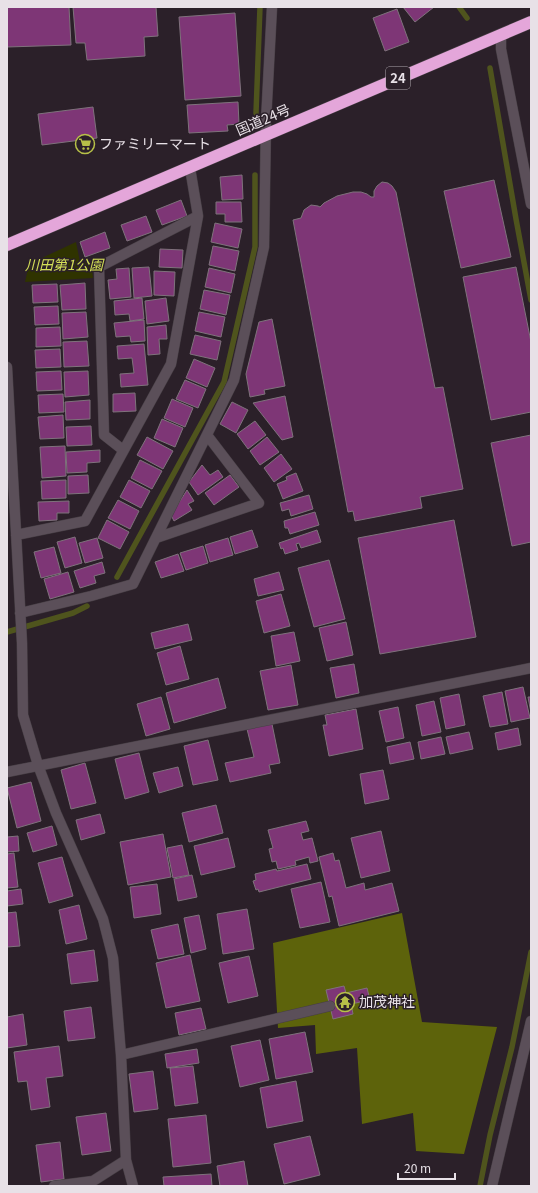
<svg xmlns="http://www.w3.org/2000/svg" width="538" height="1193" viewBox="0 0 538 1193" font-family="Georgia,'Noto Sans JP',serif">
<rect width="100%" height="100%" fill="#2b2029"/>
<!-- green -->
<path fill="#2f3300" d="M76,242l4,20 11,1 2,15 -68,4 4,-18z"/>
<!-- forest -->
<path fill="#5d630b" d="M402,913l20,109 75,5 -33,127 -48,-3 -3,-38 -51,11 -5,-76 -41,6 -1,-29 -37,3 -5,-85z"/>
<g fill="none" stroke-linecap="round" stroke-linejoin="round">
<!-- stream -->
<path stroke="#4f541d" stroke-width="5.5" d="M459,7l8,11
M490,68l26,151 15,81
M256,113l4,-106
M117,577l107,-195 31,-135v-72
M7,632l66,-19 14,-7
M480,1186l10,-51 22,-88 19,-95"/>
</g>
<!-- building -->
<path fill="#7e3676" stroke="#7f727c" d="M7,7h62l2,38 -64,2z
M73,7h83l2,29 -14,1 1,19 -58,4 -2,-17h-9z
M403,7h31l-19,15z
M397,9l12,33 -24,9 -12,-33z
M235,13l6,83 -56,4 -6,-83z
M238,102l1,22 -12,1 1,6 -39,2 -2,-28z
M93,107l4,31 -55,7 -4,-31z
M242,175l1,24 -21,1 -2,-23z
M494,180l17,77 -50,11 -17,-77z
M382,182l6,1 4,3 4,6 39,196 8,-1 20,102 -43,8 2,11 -67,13 -2,-10 -5,1 -55,-292 8,-2 3,-8 7,-5 7,1 2,1 4,-4 13,-7 16,-4h8l6,2 4,3h3v-6l3,-5z
M181,200l6,16 -25,9 -6,-15z
M216,202h25l1,20h-17v-8h-9z
M146,216l6,16 -25,9 -6,-16z
M215,223l27,6 -4,19 -27,-6z
M105,232l5,16 -25,9 -5,-15z
M213,246l26,5 -4,20 -26,-6z
M160,249l23,1 -1,18 -23,-1z
M149,267l3,29 -18,2 -2,-30z
M516,267l15,75v70l-40,8 -28,-143z
M129,268l2,29 -21,2 -2,-19 9,-1 -1,-10z
M209,268l26,6 -4,19 -26,-6z
M154,271l21,1 -1,24 -20,-1z
M85,283l1,26 -24,1 -2,-25z
M57,284l1,18 -25,1 -1,-18z
M204,290l26,5 -4,20 -26,-6z
M142,298l2,21 -14,2 -1,-7 -14,1 -1,-14z
M166,298l3,23 -22,3 -2,-23z
M58,306l1,18 -24,1 -1,-18z
M86,312l2,25 -25,2 -1,-26z
M199,312l26,5 -4,20 -26,-6z
M272,319l13,67 -21,4 1,4 -15,3 -4,-23 13,-52z
M144,320l1,21 -14,1 -1,-6 -14,1 -2,-14z
M166,325l1,14h-8l1,15 -12,1 -1,-28z
M60,327l1,19 -25,1v-19z
M195,335l26,6 -4,19 -27,-6z
M87,341l2,25 -25,1 -1,-25z
M144,344l4,41 -27,2 -1,-13 14,-1 -2,-15 -14,1 -1,-13z
M60,349l1,18 -25,1 -1,-18z
M194,359l21,9 -8,19 -21,-9z
M61,371l1,19 -25,1 -1,-19z
M88,371l1,24 -24,2 -1,-25z
M185,380l21,9 -8,19 -22,-9z
M135,393l1,18 -23,1v-18z
M63,394l1,18 -25,1 -1,-18z
M285,396l8,41 -11,3 -29,-37z
M172,399l21,9 -8,19 -21,-9z
M90,400v19l-24,1 -1,-18z
M232,402l16,8 -12,23 -16,-9z
M63,415l1,23 -24,1 -2,-22z
M162,419l21,9 -8,19 -21,-9z
M255,421l11,14 -18,14 -11,-15z
M91,426l1,19 -25,1 -1,-19z
M531,435v107l-19,4 -21,-103z
M147,437l26,14 -10,18 -26,-14z
M267,437l12,15 -19,13 -10,-14z
M65,446l1,30 -24,2 -2,-31z
M100,450v12l-13,1v9l-20,1 -1,-21z
M281,454l11,15 -18,13 -10,-14z
M140,460l22,11 -10,18 -21,-11z
M202,465l8,10 8,-5 5,7 -25,18 -9,-13z
M296,473l7,18 -20,8 -6,-15 10,-4 -1,-3z
M88,475l1,18 -21,1v-18z
M230,475l9,12 -25,18 -9,-12z
M66,480v18l-24,1 -1,-18z
M129,480l21,11 -9,17 -21,-11z
M187,490l7,11 -6,3 4,6 -18,11 -3,-6z
M309,495l4,14 -22,7 -2,-7 -7,2 -2,-8z
M118,500l21,11 -9,18 -22,-11z
M69,501v12h-12v7l-18,1 -1,-19z
M315,512l4,13 -29,9 -2,-6h-3l-1,-7z
M107,520l22,12 -9,17 -22,-11z
M454,520l22,117 -96,17 -22,-116z
M252,530l6,17 -23,7 -5,-17z
M317,530l4,12 -20,6 -2,-5 -3,1 2,6 -13,4 -2,-6 -2,1 -2,-6z
M75,537l7,26 -17,5 -8,-26z
M97,538l6,20 -18,5 -6,-20z
M228,538l5,17 -23,7 -5,-17z
M203,546l5,17 -22,7 -6,-17z
M54,547l7,26 -20,5 -7,-26z
M178,554l6,17 -23,7 -6,-16z
M329,560l16,59 -31,8 -16,-59z
M102,562l3,11 -11,3 2,7 -16,5 -6,-17z
M68,572l6,20 -24,7 -6,-20z
M279,572l5,18 -26,6 -4,-17z
M281,594l9,32 -26,7 -8,-32z
M346,622l7,33 -26,6 -8,-33z
M188,624l4,16 -37,9 -4,-16z
M294,632l6,29 -24,5 -5,-30z
M180,646l9,33 -23,6 -9,-32z
M354,664l5,29 -23,5 -6,-30z
M291,665l7,40 -30,5 -8,-39z
M218,678l8,30 -52,15 -8,-30z
M523,687l7,31 -19,4 -6,-31z
M502,692l6,32 -18,3 -7,-31z
M459,694l6,31 -19,4 -6,-31z
M161,697l9,32 -24,7 -9,-32z
M528,697h3v16z
M434,701l7,31 -19,4 -6,-31z
M398,707l6,31 -18,4 -7,-31z
M356,709l7,40 -34,7 -6,-31h4l-2,-10z
M272,724l8,39 -11,2 2,8 -41,9 -5,-19 29,-6 -7,-28z
M518,728l3,17 -23,5 -3,-17z
M469,732l4,17 -23,5 -4,-17z
M441,737l4,17 -24,5 -3,-17z
M208,740l10,40 -25,5 -9,-39z
M410,742l4,17 -24,5 -3,-17z
M139,753l10,39 -24,7 -10,-40z
M85,763l11,40 -25,6 -10,-39z
M178,767l5,19 -24,7 -6,-20z
M383,770l6,29 -24,5 -5,-30z
M31,782l10,39 -24,7 -10,-40z
M216,805l7,28 -34,9 -7,-29z
M100,814l5,19 -24,7 -5,-20z
M306,821l3,10 -8,2 2,7 9,-2 6,23 -8,2 -1,-6 -14,4 1,4 -18,4 -2,-8 -4,1 -3,-13 4,-1 -5,-18z
M52,826l5,19 -24,7 -6,-19z
M381,831l9,40 -29,7 -10,-40z
M163,834l8,43 -43,8 -8,-43z
M18,836l1,15 -12,1v-15z
M228,838l7,29 -34,8 -7,-29z
M182,845l7,30 -16,3 -6,-30z
M14,853l4,34 -11,1v-34z
M333,853l2,8 4,-1 7,28 18,-5 1,7 27,-7 7,28 -60,15 -7,-30 -3,1 -10,-40z
M62,857l11,39 -24,7 -11,-40z
M307,864l4,15 -52,13 -1,-3 -2,1 -3,-9 3,-1 -1,-6 21,-5 1,2z
M192,875l5,22 -19,4 -4,-22z
M321,882l9,40 -30,6 -9,-39z
M157,884l4,30 -27,4 -4,-31z
M21,889l2,15 -16,2v-15z
M79,905l8,34 -21,5 -7,-34z
M247,909l7,40 -31,5 -6,-40z
M16,912l4,34 -13,1v-34z
M199,915l7,34 -15,4 -7,-35z
M178,924l6,30 -26,5 -7,-29z
M94,950l4,31 -27,3 -4,-30z
M190,955l10,46 -34,7 -10,-45z
M249,956l9,40 -30,7 -9,-40z
M344,986l2,7 21,-5 3,12 -19,4 2,10 -20,5 -7,-29z
M91,1007l4,31 -27,3 -4,-30z
M201,1008l5,21 -27,6 -4,-22z
M23,1014l4,31 -20,3v-31z
M305,1032l8,40 -37,7 -7,-40z
M260,1040l9,40 -29,7 -9,-41z
M59,1046l4,30 -17,2 4,29 -19,3 -4,-29 -9,1 -4,-30z
M197,1049l2,14 -32,5 -2,-14z
M193,1066l5,37 -23,3 -5,-38z
M153,1071l5,38 -24,3 -5,-38z
M296,1081l7,40 -36,7 -7,-40z
M106,1113l5,38 -29,4 -6,-38z
M206,1115l5,48 -38,4 -5,-48z
M310,1136l10,39 -36,9 -10,-40z
M60,1142l4,37 -23,3 -5,-37z
M244,1161l4,25h-28l-3,-20z
M211,1174l1,12h-48l-1,-9z"/>
<g fill="none" stroke-linecap="round" stroke-linejoin="round">
<defs>
<path id="minor" d="M501,35v14l30,155
M7,367l15,276 1,72 15,50 18,48 47,106 10,39 8,97 5,105 7,26
M123,450l-19,-15 -5,-168 99,-51
M16,535l69,-14 86,-157 27,-148 -8,-48
M156,538l103,-35 -52,-68
M20,613l71,-17 42,-12 101,-204 30,-133 2,-126 6,-114
M7,772l524,-104
M121,1055l209,-49
M54,1186l39,-5 33,-21
M492,1186l39,-165"/>
<path id="highway" d="M7,245l524,-223"/>
</defs>
<!-- minor casing -->
<use href="#minor" stroke="#463e44" stroke-width="11"/>
<!-- highway casing -->
<use href="#highway" stroke="#463e44" stroke-width="13"/>
<!-- minor -->
<use href="#minor" stroke="#5b4f59" stroke-width="10"/>
<!-- highway -->
<use href="#highway" stroke="#e4a6da" stroke-width="12"/>
</g>
<!-- icons -->
<defs>
<symbol id="supermarket-ring" viewBox="-11 -11 22 22"><circle r="9.5" fill="#2b2029" stroke="#b7c148" stroke-width="1.5"/><path d="M-6-5.5h2.5l.6 2H6L4.5 2H-2.5L-4.4-4H-6ZM-1.5 3.2a1.3 1.3 0 1 0 .1 0ZM3 3.2a1.3 1.3 0 1 0 .1 0Z" fill="#b7c148"/></symbol>
<symbol id="temple-ring" viewBox="-11 -11 22 22"><circle r="9.5" fill="#2b2029" stroke="#b7c148" stroke-width="1.5"/><path d="M0-6L5-2H3V0L6.5 2.5H4V6H1.5V3h-3V6H-4V2.5H-6.5L-3 0V-2H-5Z" fill="#b7c148"/></symbol>
</defs>
<g fill-rule="evenodd">
<use href="#supermarket-ring" x="74" y="133" width="22" height="22"/>
<use href="#temple-ring" x="334" y="991" width="22" height="22"/>
</g>
<g text-anchor="middle" stroke-width="3" stroke-linejoin="round" paint-order="stroke">
<!-- shield labels -->
<rect fill="#2b2029" stroke="#afa7ae" stroke-width="1" x="386" y="67" width="24" height="22" rx="3"/>
<g font-size="13" font-weight="bold" fill="#e8e1e7">
<text x="398" y="83">24</text>
</g>
<!-- street labels -->
<g font-size="14" fill="#e8e1e7" stroke="#2b2029">
<text transform="translate(263 120) rotate(-23)" y="5">国道24号</text>
</g>
<!-- poi labels -->
<g font-size="14" fill="#e8e1e7" stroke="#2b2029" text-anchor="start">
<text x="99" y="149">ファミリーマート</text>
<text x="359" y="1007">加茂神社</text>
</g>
<!-- park labels -->
<g font-size="14" font-style="italic" fill="#d4e057" stroke="#2b2029">
<text x="64" y="270">川田第1公園</text>
</g>
</g>
<!-- border -->
<rect width="538" height="1193" fill="none" stroke="#e8e1e7" stroke-width="16"/>
<!-- scale -->
<path d="M398 1173v6h57v-6" fill="none" stroke="#e8e1e7" stroke-width="2"/>
<text x="404" y="1173" font-size="12" fill="#e8e1e7" stroke="#2b2029" stroke-width="3" paint-order="stroke">20 m</text>
</svg>
